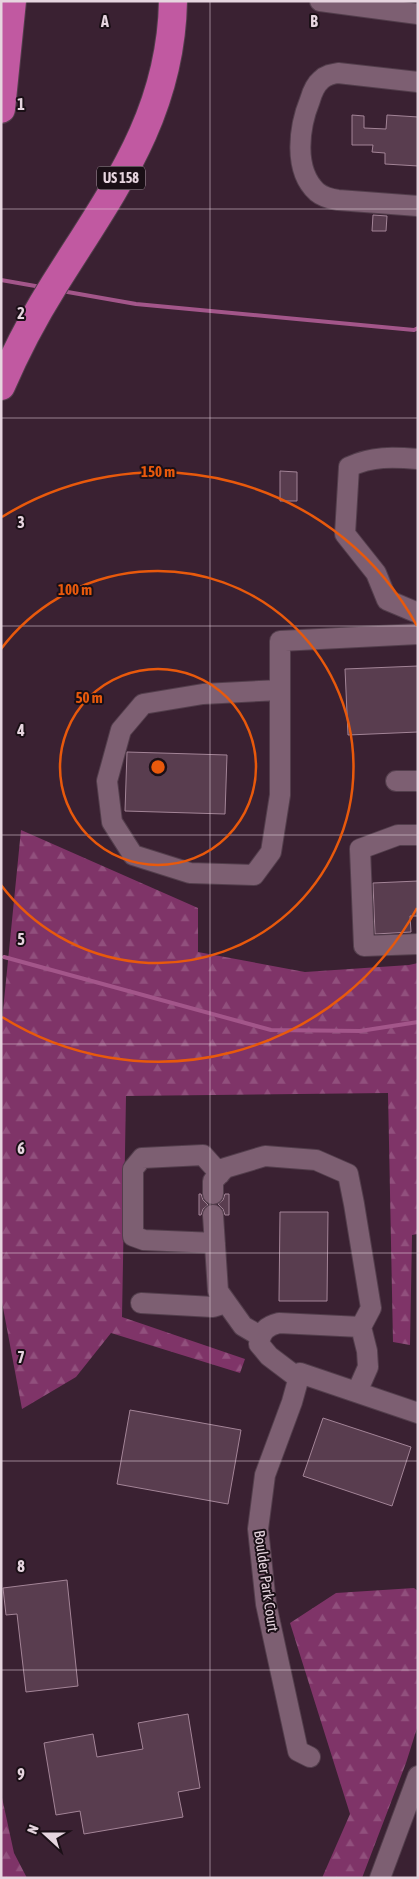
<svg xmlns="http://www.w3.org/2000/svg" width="419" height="1879" viewBox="0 0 419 1879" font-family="'Asap Condensed',sans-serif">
<defs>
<pattern id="forest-firs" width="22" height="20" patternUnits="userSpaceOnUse" patternTransform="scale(1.25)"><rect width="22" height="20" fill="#7f3468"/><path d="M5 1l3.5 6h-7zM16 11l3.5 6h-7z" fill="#91507d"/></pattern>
</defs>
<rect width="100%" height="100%" fill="#3a2132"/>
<!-- forest -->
<path fill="url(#forest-firs)" d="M21,830l177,78v44l107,20 104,-7 9,-2v271l-6,1 -2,110 -17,-3 -5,-249 -262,3 -4,221 123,42 -5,14 -129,-40 -35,44 -54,32 -21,-112v-266z
M414,1588l4,3v134l-12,38 -44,115h-40l28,-64 -60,-191 46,-30z
M1,1793l13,60 13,25h-26z"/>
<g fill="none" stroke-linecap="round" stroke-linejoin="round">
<!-- stream -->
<path stroke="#a3568a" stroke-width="4" d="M1,280l40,7
M62,291l74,13 278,26 4,-2
M4,957l267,73 89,1 58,-9"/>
</g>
<!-- building -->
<path fill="#593d4f" stroke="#a38497" d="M352,115l12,1v12l22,1 1,-14 31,2v49l-33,-2v-11l-13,-1 1,-7h-21z
M373,215l14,1 -1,15h-14z
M280,471l17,1v29h-17z
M418,666v66l-70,3 -3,-66z
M127,752l100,3 -2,59 -100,-3z
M418,881v35h-8l1,16 -36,2 -2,-51z
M199,1194h2l2,6 5,5 -5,4 -2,6h-2z
M225,1194h4v21h-4l-2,-6 -5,-5 5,-4z
M280,1212h48l-1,89h-48z
M130,1410l111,20 -13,74 -111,-20z
M323,1418l88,29 -19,59 -89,-30z
M67,1580l11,106 -52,6 -9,-78 -11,1 -3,-27z
M188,1714l12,74 -22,4 5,25 -99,17 -4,-23 -24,4 -12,-72 49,-9 4,23 46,-8 -5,-26z"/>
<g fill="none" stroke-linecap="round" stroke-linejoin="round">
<defs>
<path id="minor" d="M320,1l98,13
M418,82l-80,-9c-6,1 -12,2 -17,7 -6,5 -9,13 -11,20 -11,27 -17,70 7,92 6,5 14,7 21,8l80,6
M418,459c-25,-2 -46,-3 -69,8l-4,67 31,39 11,27 31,13
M280,690l-77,4 -60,10 -22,26 -14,51 5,41 21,33 57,18 64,2 17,-23 9,-57v-154l138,-7
M396,781h22
M418,835h-20l-38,14 4,97 54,-2
M213,1194v-13l12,-13 40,-12 51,4 32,14 6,30 17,104 -10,19
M213,1215l5,76 25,35 17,10
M215,1243l-71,-3 -11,-4v-67l9,-11 61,-3 17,19
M141,1303l72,4 13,-4
M298,1378l-29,-22 -10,-12c2,-13 8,-18 20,-21l82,4 6,24 1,16 -11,25
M310,1757l-12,-6 -32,-147 -8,-75 7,-54 27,-73 8,-29 118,40
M380,1878l38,-102"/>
<path id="highway" d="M1,109l11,-108
M1,386c15,-35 33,-69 53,-101 58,-93 117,-169 119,-284"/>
</defs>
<!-- minor casing -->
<use href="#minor" stroke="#533e4c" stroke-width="22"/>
<!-- highway casing -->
<use href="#highway" stroke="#533e4c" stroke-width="30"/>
<!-- minor -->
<use href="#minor" stroke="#7d5f72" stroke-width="20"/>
<!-- highway -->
<use href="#highway" stroke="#c159a1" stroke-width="28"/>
</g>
<!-- grid -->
<path fill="none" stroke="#e6d5df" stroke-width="1" stroke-opacity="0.55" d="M210,1v1877M1,209h417M1,418h417M1,626h417M1,835h417M1,1044h417M1,1253h417M1,1461h417M1,1670h417"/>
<!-- distance rings -->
<g fill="none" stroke="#e8590c" stroke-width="2.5">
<circle cx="158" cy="767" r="98"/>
<path d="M1 649A196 196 0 1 1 1 885"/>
<path d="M417 908A295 295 0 0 1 2 1017M2 517A295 295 0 0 1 417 626"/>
</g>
<g text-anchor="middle" stroke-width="4" stroke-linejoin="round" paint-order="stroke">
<!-- shield labels -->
<rect fill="#1a0f16" stroke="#a99aa3" stroke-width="1" x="97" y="166.5" width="48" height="23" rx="4"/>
<g font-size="14" font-weight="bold" fill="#e6d5df">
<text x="121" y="183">US 158</text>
</g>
<!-- street labels -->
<g font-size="15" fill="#e6d5df" stroke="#1a0f16">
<text transform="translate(266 1581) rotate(82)" y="5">Boulder Park Court</text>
</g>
</g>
<g font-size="16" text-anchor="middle" font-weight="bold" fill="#e6d5df" stroke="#1a0f16" stroke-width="4" stroke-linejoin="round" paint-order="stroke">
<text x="105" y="27">A</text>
<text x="314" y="27">B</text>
<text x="21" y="110">1</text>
<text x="21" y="319">2</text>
<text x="21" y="528">3</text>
<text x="21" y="736">4</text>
<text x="21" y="945">5</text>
<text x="21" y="1154">6</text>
<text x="21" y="1363">7</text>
<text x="21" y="1572">8</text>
<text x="21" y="1780">9</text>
</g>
<circle cx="158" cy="767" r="8" fill="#e8590c" stroke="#1a0f16" stroke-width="2.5"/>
<g font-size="15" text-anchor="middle" font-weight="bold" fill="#e8590c" stroke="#1a0f16" stroke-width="4" stroke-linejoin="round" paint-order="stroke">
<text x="158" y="477">150 m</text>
<text x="75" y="595">100 m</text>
<text x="89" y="703">50 m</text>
</g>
<!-- border -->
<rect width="419" height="1879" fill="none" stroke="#e6d5df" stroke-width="5"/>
<!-- north arrow -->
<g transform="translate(45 1834) rotate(291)" stroke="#1a0f16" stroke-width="4" paint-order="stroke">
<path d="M0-4L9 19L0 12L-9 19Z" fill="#e6d5df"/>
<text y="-8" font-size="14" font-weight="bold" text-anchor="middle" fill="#e6d5df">N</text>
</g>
</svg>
